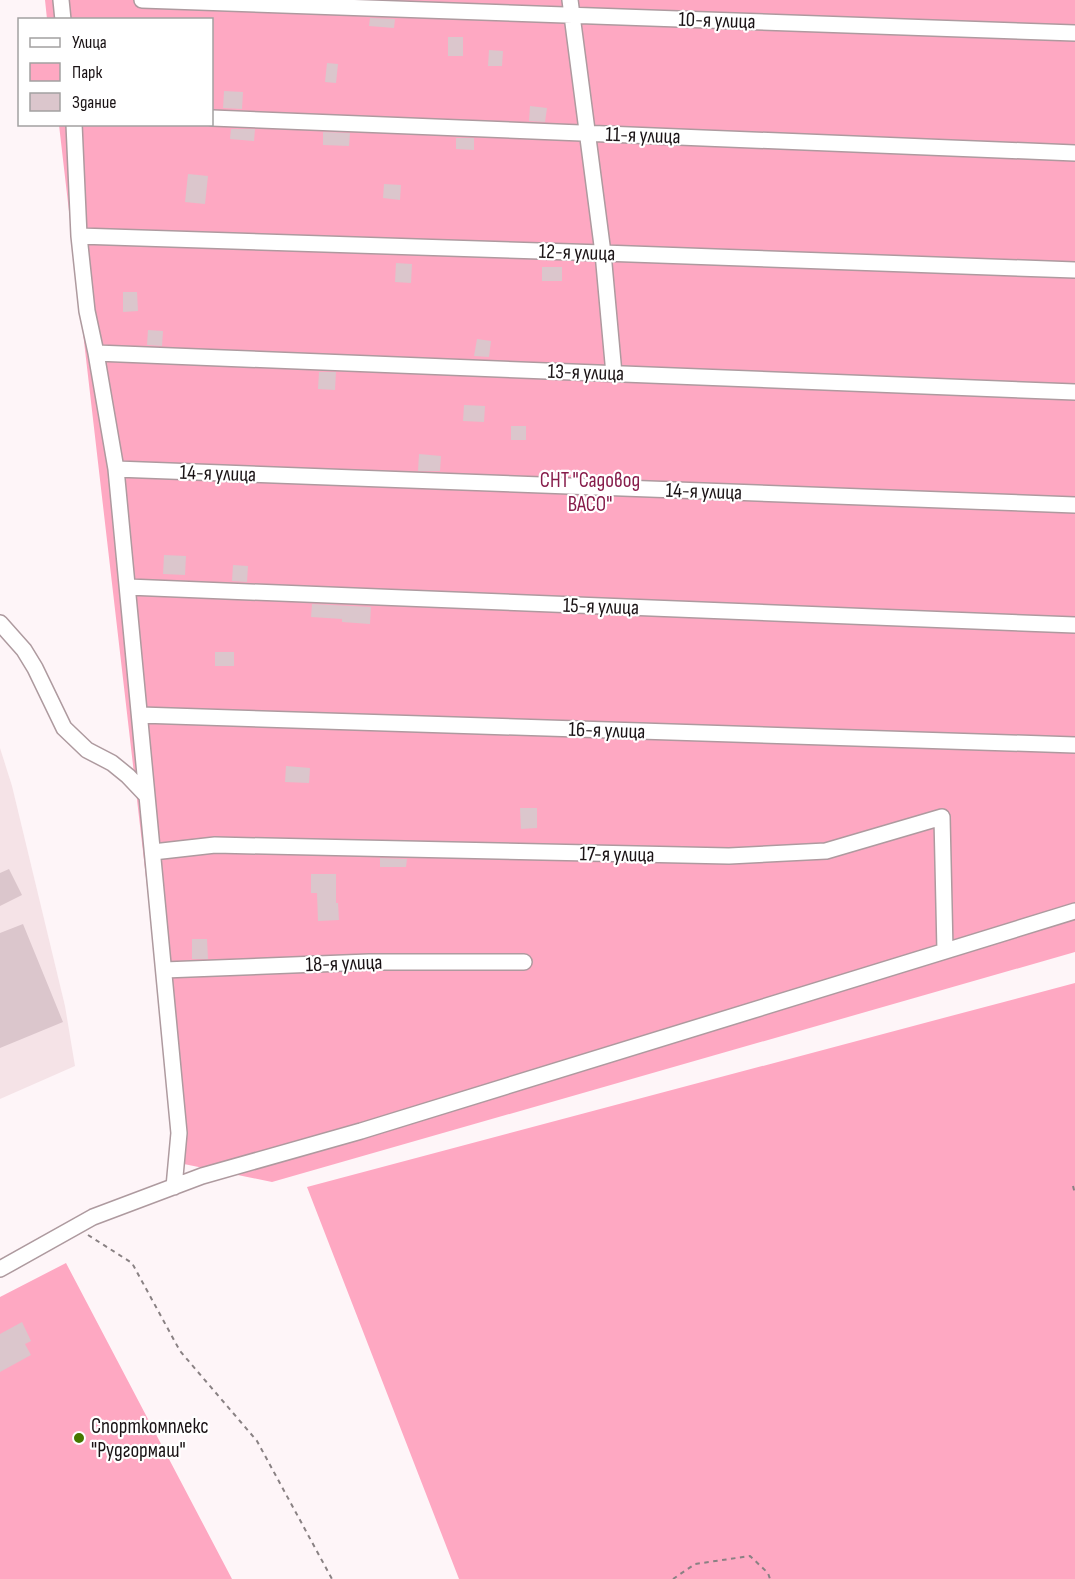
<svg xmlns="http://www.w3.org/2000/svg" width="1075" height="1579" viewBox="0 0 1075 1579" font-family="'Sofia Sans Condensed',sans-serif">
<rect width="100%" height="100%" fill="#fef5f8"/>
<!-- built -->
<path fill="#f5e3e7" d="M0,748l12,38 53,220 10,60 -75,33z"/>
<!-- green -->
<path fill="#fea8c2" d="M45,0h1030v952l-803,230 -93,-19 -120,-1038 153,-1v-104l-165,-1z
M1075,983v596h-616l-152,-392z
M66,1263l166,316h-232v-282z"/>
<!-- building -->
<path fill="#dbc6cc" d="M370,18l25,1 -1,9 -25,-2z
M448,37h15v19h-15z
M489,50l14,1 -1,15h-14z
M327,63l11,1 -2,19 -11,-1z
M224,91l19,1 -1,17 -19,-1z
M530,106l17,2 -2,14 -16,-1z
M231,129h24l-1,12 -24,-2z
M323,132l27,1 -1,13 -26,-1z
M456,138h18v12l-18,-1z
M188,174l20,2 -3,28 -20,-2z
M384,184l17,1 -1,15 -17,-2z
M396,263l16,1 -1,19 -16,-1z
M542,267h20v14h-20z
M123,292h14l1,19 -15,1z
M148,330l15,1 -1,15 -15,-1z
M477,339l14,2 -2,16 -15,-1z
M319,372h17l-1,18 -17,-1z
M464,405l21,1 -1,16 -21,-1z
M511,426h15v14h-15z
M419,454l22,2 -1,15h-22z
M164,555l22,1 -1,19 -22,-1z
M233,565l15,1 -1,16 -15,-1z
M312,604l59,3 -1,17 -28,-2v-3l-31,-2z
M215,652h19v14h-19z
M286,766l24,2 -1,15 -24,-1z
M520,808h17v20l-16,1z
M380,858l27,1 -1,8h-26z
M9,869l13,26 -22,11v-33z
M311,874h25v29h2l1,17 -21,1 -1,-28h-6z
M23,924l40,98 -63,26v-115z
M192,939h15l1,20h-16z
M22,1322l9,19 -6,3 6,11 -31,17v-38z"/>
<g fill="none" stroke-linecap="round" stroke-linejoin="round">
<defs>
<path id="minor" d="M61,0l2,20
M142,0l933,33
M570,0l33,253 11,121
M212,118l863,35
M74,124l5,112 8,75 9,42 20,116 63,664 -5,54
M79,236l524,17 472,17
M96,353l979,39
M116,469l959,36
M128,587l947,38
M0,623l24,27 11,18 29,60 23,22 25,13 16,13 19,20
M140,715l935,30
M153,852l62,-7 514,11 97,-5 116,-34 3,134
M164,970l205,-8h155
M0,1269l93,-52 109,-41 159,-45 714,-220"/>
</defs>
<!-- minor casing -->
<use href="#minor" stroke="#ae9a9f" stroke-width="18"/>
<!-- path -->
<path stroke="#898183" stroke-width="2" stroke-dasharray="4.5 4.5" stroke-linecap="butt" d="M1073,1186l2,8
M88,1235l44,28 48,88 77,90 75,138
M673,1579l22,-15 55,-8 18,17 2,6"/>
<!-- minor -->
<use href="#minor" stroke="#fff" stroke-width="15"/>
</g>
<!-- markers -->
<circle fill="#457700" stroke="#fff" stroke-width="2" cx="79" cy="1438" r="6"/>
<g text-anchor="middle" stroke-width="4.5" stroke-linejoin="round" paint-order="stroke">
<!-- street labels -->
<g font-size="21" fill="#1a1315" stroke="#fff">
<text transform="translate(717 20) rotate(2)" y="7">10-я улица</text>
<text transform="translate(643 135) rotate(2)" y="7">11-я улица</text>
<text transform="translate(577 252) rotate(2)" y="7">12-я улица</text>
<text transform="translate(586 372) rotate(2)" y="7">13-я улица</text>
<text transform="translate(218 473) rotate(2)" y="7">14-я улица</text>
<text transform="translate(704 491) rotate(2)" y="7">14-я улица</text>
<text transform="translate(601 606) rotate(2)" y="7">15-я улица</text>
<text transform="translate(607 730) rotate(2)" y="7">16-я улица</text>
<text transform="translate(617 854) rotate(1)" y="7">17-я улица</text>
<text transform="translate(344 963) rotate(-2)" y="7">18-я улица</text>
</g>
<!-- park labels -->
<g font-size="21" fill="#871d4b" stroke="#fff">
<text x="590" y="487">СНТ "Садовод<tspan x="590" dy="24">ВАСО"</tspan></text>
</g>
<!-- poi labels -->
<g font-size="21" fill="#1a1315" stroke="#fff" text-anchor="start">
<text x="91" y="1433">Спорткомплекс<tspan x="91" dy="24">"Рудгормаш"</tspan></text>
</g>
</g>
<!-- legend -->
<rect x="18" y="18" width="195" height="108" fill="#ffffff" stroke="#a3a1a1" stroke-width="1.5"/>
<rect x="30" y="38" width="30" height="9" fill="#ffffff" stroke="#a3a1a1" stroke-width="1.5"/>
<text x="72" y="48" font-size="18" fill="#1a1315">Улица</text>
<rect x="30" y="63" width="30" height="18" fill="#fea8c2" stroke="#a3a1a1" stroke-width="1.5"/>
<text x="72" y="78" font-size="18" fill="#1a1315">Парк</text>
<rect x="30" y="93" width="30" height="18" fill="#dbc6cc" stroke="#a3a1a1" stroke-width="1.5"/>
<text x="72" y="108" font-size="18" fill="#1a1315">Здание</text>
</svg>
